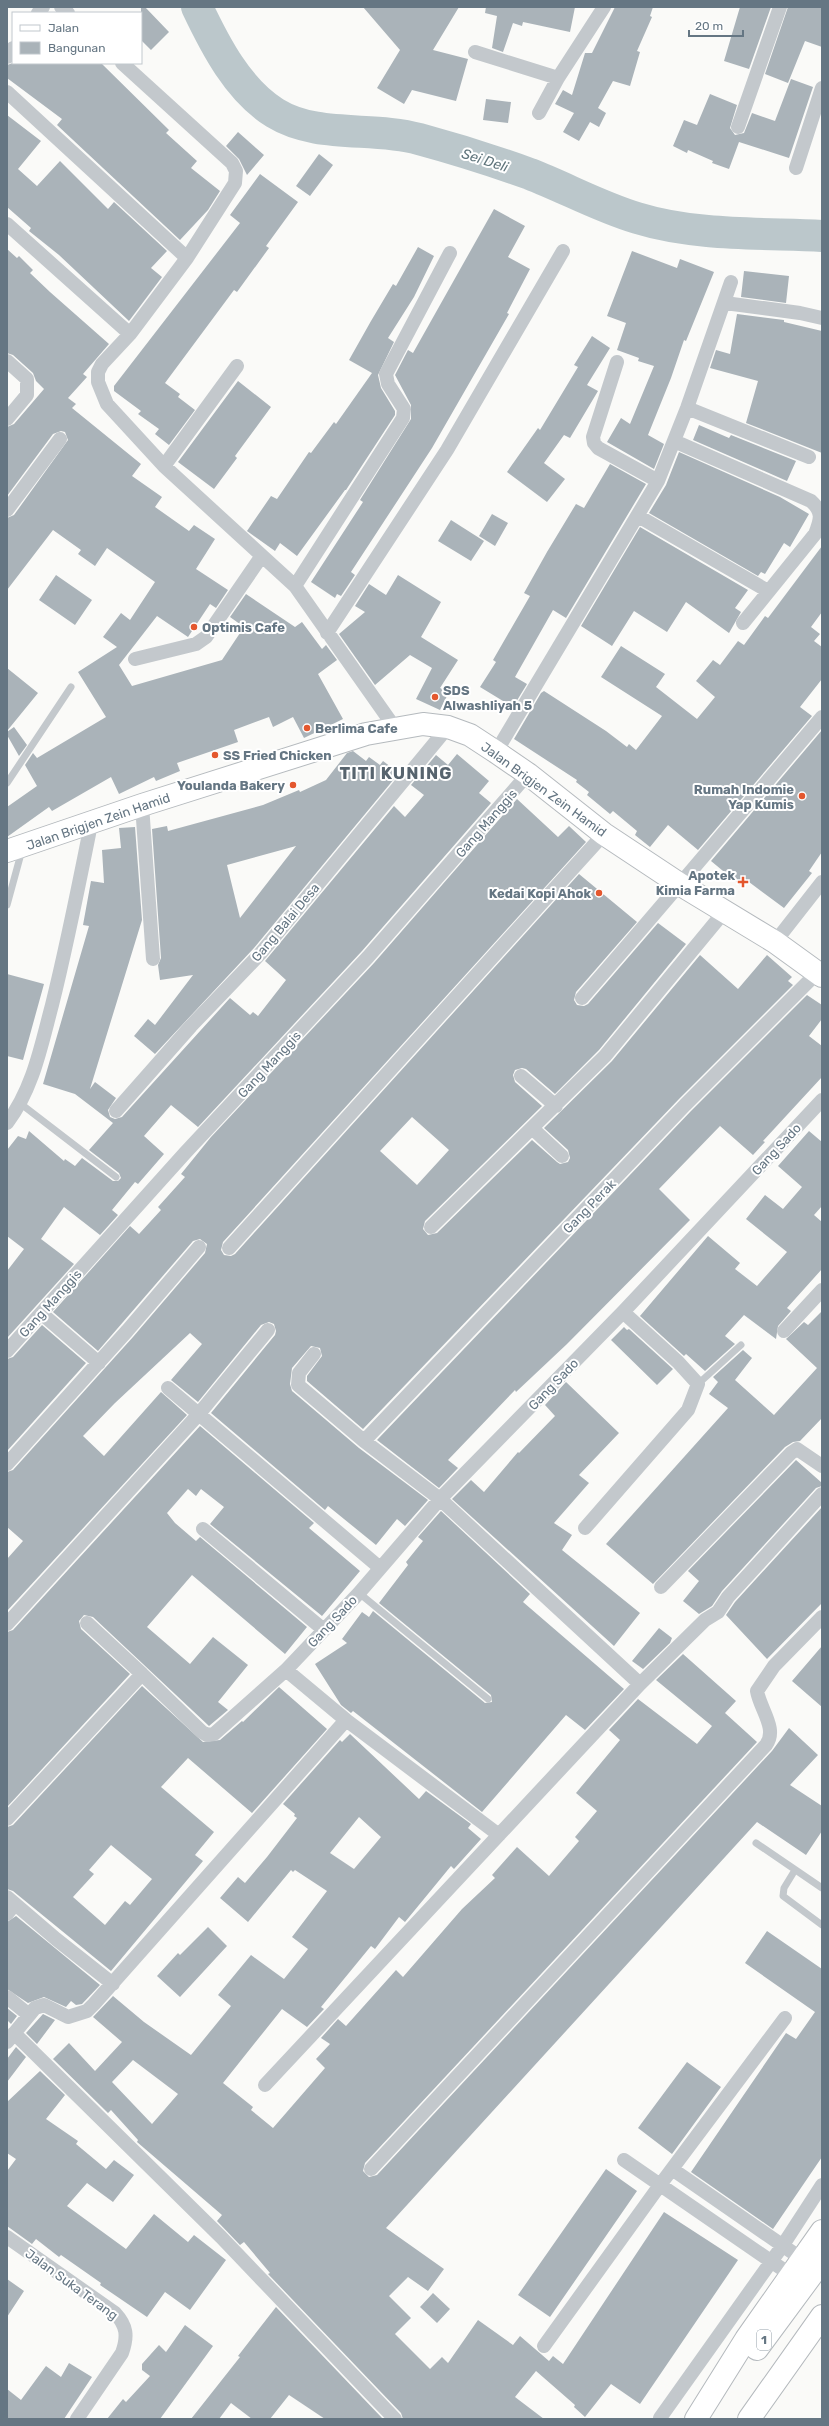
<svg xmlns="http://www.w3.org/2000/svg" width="829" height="2426" viewBox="0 0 829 2426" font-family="Rubik,sans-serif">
<rect width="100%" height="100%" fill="#fafaf8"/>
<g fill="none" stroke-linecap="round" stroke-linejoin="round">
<!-- river -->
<path stroke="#bbc7cb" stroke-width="32" d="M197,7c18,38 41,83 78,106 42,26 98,13 144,26 37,10 75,22 111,35 36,14 70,33 107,44 58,18 125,15 185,18"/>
</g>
<!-- building -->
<path fill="#aab3b9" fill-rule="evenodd" d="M141,7h4l24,25 -18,18 -10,-10z
M363,7h96l-26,43 35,9 -12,42 -44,-11 -8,14 -27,-16 23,-38z
M486,7h89l-5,25 -47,-10 -1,4 -9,-3 -10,29 -11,-4 5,-32 -12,-3z
M615,7h38l-3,9 2,1 -15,34 3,1 -10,34 -17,-5 -15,27 8,5 -7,14 -9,-5 -11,19 -16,-9 11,-19 -19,-9 8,-14 9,5 13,-42h7z
M740,7h31l-22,62 -25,-8z
M788,7h34v40l-17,-6 -17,42 -23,-9z
M13,63h88l68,67 -3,3 31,28 -6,7 29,23 -12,19 -28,30 -123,-115 5,-6 -55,-41v-13z
M791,79l22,8 -24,71 -50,-16 -10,27 -17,-6 1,-2 -25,-11 -1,3 -14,-7 11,-26 13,5 13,-31 27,11 -7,23 5,7 9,-2 8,-20 23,8z
M486,99l25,3 -3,21 -25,-3z
M7,115l34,26 -23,28 19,17 23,-25 48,48 6,-7 53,49 -16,17 11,9 -33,44 -70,-66 -30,-24 2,-3 -24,-21z
M238,132l26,23 -17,20 -8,-16 -13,-13z
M319,154l14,11 -23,31 -14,-10z
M260,174l38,28 -32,44 3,2 -32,44 -3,-2 -69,93 15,11 -2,3 17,13 -26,35 -14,-11 4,-5 -21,-15 3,-3 -27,-20v-5l126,-163 -10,-8z
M494,209l31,17 -17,31 22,12 -23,44 2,1 -77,134 -81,124 4,3 -14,21 -4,-2 -2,4 -24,-16 52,-80 -3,-2 51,-81v-14l-16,-30 13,-25 5,3z
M418,247l16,9 -20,41 -26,41 6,4 -16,33 3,13 14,23v4l-49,75h-1l-48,66 -17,-13 -5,8 -28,-20 24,-35 6,3 32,-47 2,1 23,-31 2,2 36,-51 -23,-13 22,-39 22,-37 3,2z
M7,249l10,9 2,-2 14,14 -3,3 20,19 59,52 -26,30 4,3 -19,21 8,6 -4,4 69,56 -9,12 30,21 -7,10 34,24 5,-6 21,14 -19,30 32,21 -12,18 -6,-4 -22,33 -31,-21 -38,49 13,21 90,-26 22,-33 -14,-10 16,-23 49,33 7,-5 20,27 4,-4 11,15 -19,14 25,45 -39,19 -11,-21 -20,10 -4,-10 -35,13 4,12 -61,21 3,8 -24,10 -2,-4 -35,17 -8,-17 -59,34 -3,-4 -42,30v-30l30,-21 -12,-21 8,-12 4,5 69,-41 -28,-45 39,-25 -14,-10 18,-24 9,7 25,-38 -48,-34 -12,18 -17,-12 3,-4 -28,-20 -46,60v-72l7,-3 54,-75 -3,-8 -4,-1 -8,3 -46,62v-69l7,-3 30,-35 -8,-8 -3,-8 -20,-18 -6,-2z
M632,251l45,17 3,-9 34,13 -28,69 -2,-1 -13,38 -23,57 16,9 -10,25 -47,-27 14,-24 9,6 24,-58 -16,-5 1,-3 -22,-8 9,-27 -19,-7z
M744,271l45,5 -3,27 -45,-6z
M737,314l47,6v2l38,9v122l-76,-30 12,-42 -48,-13 6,-18 14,4z
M592,336l18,12 -23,37 11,6 -28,47 -6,-3 -20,28 21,16 -18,23 -40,-30 31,-44 2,2 38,-63 -4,-2z
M238,381l33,26 -36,49 2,2 -23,31 -36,-27z
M699,425l30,13 2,-3 65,26 -9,20 -94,-41z
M679,452l101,45 29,17 -19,33 -6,-4 -19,31 -4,-2 -3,4 -109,-63 17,-28z
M610,464l36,20 -80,134 -13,-8 -38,67 12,7 -14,23 -33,-20 16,-25 -3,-2 37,-64 -6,-3 23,-41 29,-48 8,4z
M492,514l16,9 -13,23 -16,-10z
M451,520l33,21 -13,20 -33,-20z
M640,527l108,63 -13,18 6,4 -12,21 -43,-31 -19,30 -33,-21 -22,35 -31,-20z
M822,546v66l-11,15 9,7 -6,7 8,6v32l-22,28 12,9 -114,134 -30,-25 -18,22 -15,-12 2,-4 -24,-20 -3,3 -23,-19 2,-3 -13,-10 1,-2 -63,-41 27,-46 3,-2 62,40 21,16 2,-3 7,6 26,-34 -61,-39 20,-31 44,28 -9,13 41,32 18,-22 -19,-16 17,-21 7,5 18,-24 6,4 21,-29 3,2z
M56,575l36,25 -17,25 -36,-25z
M398,575l43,27 -20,35 37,23 -18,28 9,4 -9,18 -24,-11 16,-31 -22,-13 -35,30 -36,-51 26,-22 -10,-6 14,-22 17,11z
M7,668l31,25 -31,38z
M14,727l13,18 -8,11 -12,-21v-3z
M822,730v122l-13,19 3,2 -28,35 -39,-29 -5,6 -29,-24z
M353,751l13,10 3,-4 11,8 3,-4 16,12 -145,175 -99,106 -21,-18 14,-17 7,6 38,-50 -33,5 -2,-15 3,-7 -9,-129 15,-3 1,5 95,-26 36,-15 1,2 26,-12 21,-27zM296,846l-56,72 -13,-53z
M457,754l32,27 -10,12 12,10 -129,148 -164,176 -27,-22 -27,31 20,18 -26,30 -3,-2 -23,28 6,5 -18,20 -36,-28 -23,32 33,25 -67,74v-67l17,-22 -17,-13v-86l11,-14 8,3 3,-8 35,30 1,-2 10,7 7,-8 31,23h5l3,-3 -2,-5 -30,-23 24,-27 -38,-29 -32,-10 46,-158 -6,-1 8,-44 13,2 -2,-33 19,-2 -2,-20 16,-1 7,93 -52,169 5,-7 21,16 -8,12 2,7 5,2 7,-2 108,-119 20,17 3,-3 5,4 28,-36 -21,-19 129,-155 11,11 19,-22 -13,-10 25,-30 12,10z
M517,799l41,38 11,-11 17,16 -363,400 -2,8 3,5 7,1 4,-2 344,-380 58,48 -61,70 -2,8 3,5 7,1 4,-2 70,-81 28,21 -87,106 -44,44 -29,-25 -4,-1 -7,2 -2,5 2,7 27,24 -117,115 -2,8 5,6 9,-2 95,-93 25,22 3,2 8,-2 2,-4 -2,-8 -24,-22 68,-67 88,-106 38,34 29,-34 25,22 -4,4 5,4 -114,114 -316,330 -56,-48v-5l15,-20 -2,-8 -9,-2 -19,22 -2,16 2,7 67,57 69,52 -23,26 -8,-7 -21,26 -48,-39 -3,4 -114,-97 64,-78 1,-4 -2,-7 -5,-2 -8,3 -63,77 -27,-22 31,-36 -12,-11 -75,70 -32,33 21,20 57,-64 26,23 -180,196v-52l16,-18 -16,-14v-55l6,-2 120,-133 72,-84 2,-9 -7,-5 -7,2 -95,110 -45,-39 77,-86 9,8 22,-24 -3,-3 27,-30 -4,-3 30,-37 163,-174zM412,1117l37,33 -32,35 -37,-34z
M7,974l37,10 -21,76 -16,-4z
M807,995l15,10v14l-13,17 13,10v31l-59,64 2,1 -12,13 -33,-29 -61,63 31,31 -123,124 -51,48 -1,-2 -67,70 10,8 -19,20 -62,-48 314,-329z
M809,1131l13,11v64l-8,9 8,7v47l-35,39 4,3 -13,15 -2,13 -32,-24 -19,21 10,8 -30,27 -19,-17 -2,2 -44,-40 68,-80 32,27 -5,6 22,17 30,-34 -41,-33 19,-24 18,14 19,-22 -24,-21z
M822,1311v107l-22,23 -7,1 -8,5 -132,137 -47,-40 122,-136 -19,-14 9,-12 -5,-5 30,-27 9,8 -17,22 39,35 43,-47 -31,-29 18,-17 4,3z
M42,1325l44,38 -79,88v-92l6,-2z
M624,1327l3,3 2,-1 44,40 -16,16 -46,-45z
M566,1382l53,51 -40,42 10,8 -35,40 18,12 -10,15 78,63 -26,33 -162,-147 19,-19 13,12 34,-40 1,1 36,-37 -10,-11z
M200,1426l114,97 -5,5 51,43 -38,45 -112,-92 14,-17 -23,-18 -5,7 -8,-7 -21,24 8,10 21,18 4,-4 107,90 -22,27 -93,-79 -45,52 43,37 23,-27 35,28 -30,37 10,8 -19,16 -116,-109 -9,-2 -5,6 2,8 49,45 -123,133v-175l6,-2z
M796,1460l26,23v3l-6,2 -94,103 -10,15 -13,8 -16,-13 16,-20 -11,-10z
M822,1507v96l-55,56 -41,-44 9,-13z
M441,1511l89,83 -7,8 101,87 -39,41 -19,-15 -84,97 -129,-101 -2,2 -10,-8 -26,-41 32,-21 -5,-4 20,-27 7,5 4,-6 112,92 7,-1 -1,-7 -112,-92 29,-38 -2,-3 17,-21 -5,-4z
M659,1628l13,10 -2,5 -27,26 -11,-8z
M822,1646v61l-30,-26z
M683,1654l53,47 -11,12 32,29 -392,421 -2,8 6,6 8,-2 395,-424 17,-23 29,27 -28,30 32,21v25l-16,24 -49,-33 -371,406 58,41 -16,22 -20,-14 -19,19 22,22 -16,16 35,35 12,-12 6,6 30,-43 35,25 7,-9 29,25 4,-5 10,8 101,-152 74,48 -98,144 -29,-20 -26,33 -11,-10 1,-2 -39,-34 -21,26 29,22h-141l-2,-6 -133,-139 2,-1 -26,-31 -4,3 -23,-24 5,-6 -85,-73 1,-2 -27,-30 -3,3 -55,-54 16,-16 26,28 27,-29 -29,-25 20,-21 31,26 47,33 40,-49 -13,-11 33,-40 33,24 24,-30 -16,-12 35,-46 -32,-21 -2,2 -2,-2 -43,52 -28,-24 18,-21 7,6 22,-26 30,-39 -3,-2 1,-2 -12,-10 57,-64 2,2 8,-8 69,65 7,-8 45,33 -3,4 13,11 -27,30 -3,-3 -46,56 -6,-5 -24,32 -4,-3 -50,61 3,2 -17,18 -25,-18 -59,74 30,24 -2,3 22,18 52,-60 -9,-9 14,-15 -9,-6 17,-19 8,7 50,-56 7,7 59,-68 33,-31 -3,-3 25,-28 32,29 30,-35 -4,-4 22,-26 -21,-18 44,-53 -11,-10 29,-31 59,45 15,-18 -56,-46zM359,1817l22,20 -27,32 -24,-16zM133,2060l45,34 -26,30 -40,-42z
M142,1686l61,56 17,-2 22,-19 1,1 36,-35 48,42 -75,84 -64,-55 -27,29 53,45 -19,23 8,6 -92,110 -98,-80 -6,-2v-62l6,-2zM111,1845l41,34 -22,26 -5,-4 -20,24 -32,-28 21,-23 -5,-4z
M16,1916l84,69 -18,19 -6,1 -5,-4 -5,6 -22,-10 -16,6 -21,-14v-67z
M208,1927l19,19 -47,51 -23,-21 21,-23 2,2z
M767,1931l55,38v188l-49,72 -82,-57 95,-139 10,6 19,-27 -70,-49z
M7,2008l10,8 -6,8 -4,-4z
M43,2014l12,6 -18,24 -11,-11z
M16,2047l10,10 -19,25v-23z
M687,2062l34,25 -49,67 -34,-26z
M40,2071l25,24 -19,24 32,22 -2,3 30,25 8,-9 20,15 -21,27 -26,-19 -20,23 59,43 28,-35 34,28 6,-7 32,25 -36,50 -25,-18 -18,25 -47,-32 1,-2 -40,-28 -2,2 -23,-18 -4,5 -25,-18v-55l9,-12 -9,-6v-51z
M606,2169l31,22 -87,126 -32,-22z
M7,2279l17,12 -17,26z
M433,2293l17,16 -13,14 -17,-16z
M276,2307l107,112h-58l-36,-24 -19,24h-18l-21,-16 -12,16h-28l49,-62 -2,-1z
M185,2325l28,21 -53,73h-53l16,-20 3,3 24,-26 -8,-6v-6l17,-19 7,7z
M69,2363l23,14 -28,42h-57v-30l14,11 25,-34 15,11z"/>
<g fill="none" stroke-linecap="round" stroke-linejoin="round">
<defs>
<path id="primary" d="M7,851l135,-46 224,-71 57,-10 25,3 22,8 26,17 32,22 76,60 77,51 94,57 47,34"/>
<path id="highway" d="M757,2349l65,-88
M696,2419l50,-80 76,-108
M749,2419l73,-103"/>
</defs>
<!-- primary casing -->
<use href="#primary" stroke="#b5babe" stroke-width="24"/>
<!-- highway casing -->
<use href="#highway" stroke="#b4b9bd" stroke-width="24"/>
<!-- lane -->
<path stroke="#c3c8cc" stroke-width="7" d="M7,783l64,-96
M7,905l15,-55
M21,1104l95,73
M698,1384l43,-39
M359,1593l129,106
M756,1843l66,45
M795,1870l-11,18 -1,8 39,29"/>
<!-- street -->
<path stroke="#c3c8cc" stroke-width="14" d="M61,7l7,6
M38,13l5,-6
M475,52l83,26
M7,57l6,-9
M122,63l110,100 4,8 -1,12 -48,75 -57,76 -28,30 -4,8v10l9,22 57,62 131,120 100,142
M7,92l180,166
M539,113l19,-35 46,-71
M738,127l42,-120
M796,168l26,-80
M7,224l123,110
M725,303l75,10 22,5
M7,361l20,18v16l-20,24
M617,362l-24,75 1,6 4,5 60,33
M687,408l122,49
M674,441l137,60c12,11 10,18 4,33l-72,89
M164,466l73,-100
M7,510l53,-71
M638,516l130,75
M295,586l108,-168 1,-9 -16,-25 -2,-10 64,-121
M327,633l120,-183 116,-199
M135,659l61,-15 10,-7 55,-80
M496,752l162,-271 29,-73 44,-126
M142,805l11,154
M775,942l47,-60
M582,998c81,-93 160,-187 240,-281
M521,1076l35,30
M116,1111l75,-85 69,-72 188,-227
M7,1123c26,-34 34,-77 45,-118 15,-60 27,-121 39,-181
M532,1128l30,28
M431,1227l174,-171 119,-144
M229,1248l375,-414
M41,1313l58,50
M784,1331l38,-41
M7,1351l178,-198 183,-196 160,-183
M314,1354l-15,19 -1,12 66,56 76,58 200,185
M168,1388l211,179
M364,1441l321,-336 132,-132
M7,1464l120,-133 72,-84
M585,1528l103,-118 10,-26 -20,-22 -55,-50
M203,1529l121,101
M661,1587l130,-134 6,-4 25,17
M87,1623l55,51
M7,1624l191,-209 70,-85
M286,1670l60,50 153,115
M7,1819l135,-145 60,58 5,3 7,-1 72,-64 73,-77 81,-94 183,-187 199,-212
M7,1897l49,42 57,45
M7,1914l8,-10
M7,1997l22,18
M14,2033l207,204 174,182
M7,2042l28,-34 9,-3 24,12 19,-6 7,-7 252,-284
M265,2085l375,-401 65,-64 13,-8 10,-15 94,-103
M624,2160l167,115
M371,2169l395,-424c12,-16 -6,-36 -9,-54l17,-25 48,-49
M672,2169l130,90
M7,2237l108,76c12,13 13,23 7,40l-45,66
M544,2346l116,-161 125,-167
M660,2418l123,-173 39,-60"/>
<!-- primary -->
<use href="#primary" stroke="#fff" stroke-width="22"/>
<!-- highway -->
<use href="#highway" stroke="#fff" stroke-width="22"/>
</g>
<!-- markers -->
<g fill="#e4572e" stroke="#fff" stroke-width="1.5">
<circle cx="194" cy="627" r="4"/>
<circle cx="435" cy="697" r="4"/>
<circle cx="307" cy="728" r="4"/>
<circle cx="215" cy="755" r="4"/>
<circle cx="293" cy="785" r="4"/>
<circle cx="802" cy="796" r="4"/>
<path d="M741 876h4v4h4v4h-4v4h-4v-4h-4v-4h4z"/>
<circle cx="599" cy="893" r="4"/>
</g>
<g text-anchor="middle" stroke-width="4" stroke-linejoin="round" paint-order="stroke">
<!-- shield labels -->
<rect fill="#fff" stroke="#939fa8" stroke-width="1" x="757" y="2330" width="14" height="20" rx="3"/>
<g font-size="12" font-weight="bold" fill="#657683">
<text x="764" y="2344">1</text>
</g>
<!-- poi labels -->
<g font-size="13" font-weight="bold" fill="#657683" stroke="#fff" text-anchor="start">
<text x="202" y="632">Optimis Cafe</text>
<text x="443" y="695">SDS<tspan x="443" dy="15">Alwashliyah 5</tspan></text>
<text x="315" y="733">Berlima Cafe</text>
<text x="223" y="760">SS Fried Chicken</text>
<text x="285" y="790" text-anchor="end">Youlanda Bakery</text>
<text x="794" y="794" text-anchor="end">Rumah Indomie<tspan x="794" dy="15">Yap Kumis</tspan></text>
<text x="735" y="880" text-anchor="end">Apotek<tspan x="735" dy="15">Kimia Farma</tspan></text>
<text x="591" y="898" text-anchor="end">Kedai Kopi Ahok</text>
</g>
<!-- street labels -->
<g font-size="13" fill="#657683" stroke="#fff">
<text transform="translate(544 789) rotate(36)" y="5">Jalan Brigjen Zein Hamid</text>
<text transform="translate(98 821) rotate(-19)" y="5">Jalan Brigjen Zein Hamid</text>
<text transform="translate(486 823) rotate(-49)" y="5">Gang Manggis</text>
<text transform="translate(285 922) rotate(-50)" y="5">Gang Balai Desa</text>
<text transform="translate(269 1064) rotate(-47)" y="5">Gang Manggis</text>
<text transform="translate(776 1149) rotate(-47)" y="5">Gang Sado</text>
<text transform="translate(589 1206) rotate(-46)" y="5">Gang Perak</text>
<text transform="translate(50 1303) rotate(-48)" y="5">Gang Manggis</text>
<text transform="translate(553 1384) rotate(-46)" y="5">Gang Sado</text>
<text transform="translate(332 1621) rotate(-47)" y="5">Gang Sado</text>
<text transform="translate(72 2284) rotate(36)" y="5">Jalan Suka Terang</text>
</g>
<!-- water labels -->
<g font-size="14" font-style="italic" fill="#60757c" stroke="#fff">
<text transform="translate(485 160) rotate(18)" y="5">Sei Deli</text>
</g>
<!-- district labels -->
<g font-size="17" font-weight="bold" letter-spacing="1" fill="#57646e" stroke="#fff">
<text x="396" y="779">TITI KUNING</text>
</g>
</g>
<!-- border -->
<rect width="829" height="2426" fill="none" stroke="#657683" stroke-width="16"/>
<!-- legend -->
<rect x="12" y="12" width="130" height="52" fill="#ffffff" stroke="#c1c8cd"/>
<rect x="20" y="25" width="20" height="6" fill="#ffffff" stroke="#c1c8cd"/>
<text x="48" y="32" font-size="12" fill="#657683">Jalan</text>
<rect x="20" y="42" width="20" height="12" fill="#aab3b9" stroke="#c1c8cd"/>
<text x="48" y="52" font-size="12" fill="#657683">Bangunan</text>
<!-- scale -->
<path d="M689 30v6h54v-6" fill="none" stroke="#657683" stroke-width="2"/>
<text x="695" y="30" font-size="12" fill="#657683" stroke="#ffffff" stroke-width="3" paint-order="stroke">20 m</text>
</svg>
